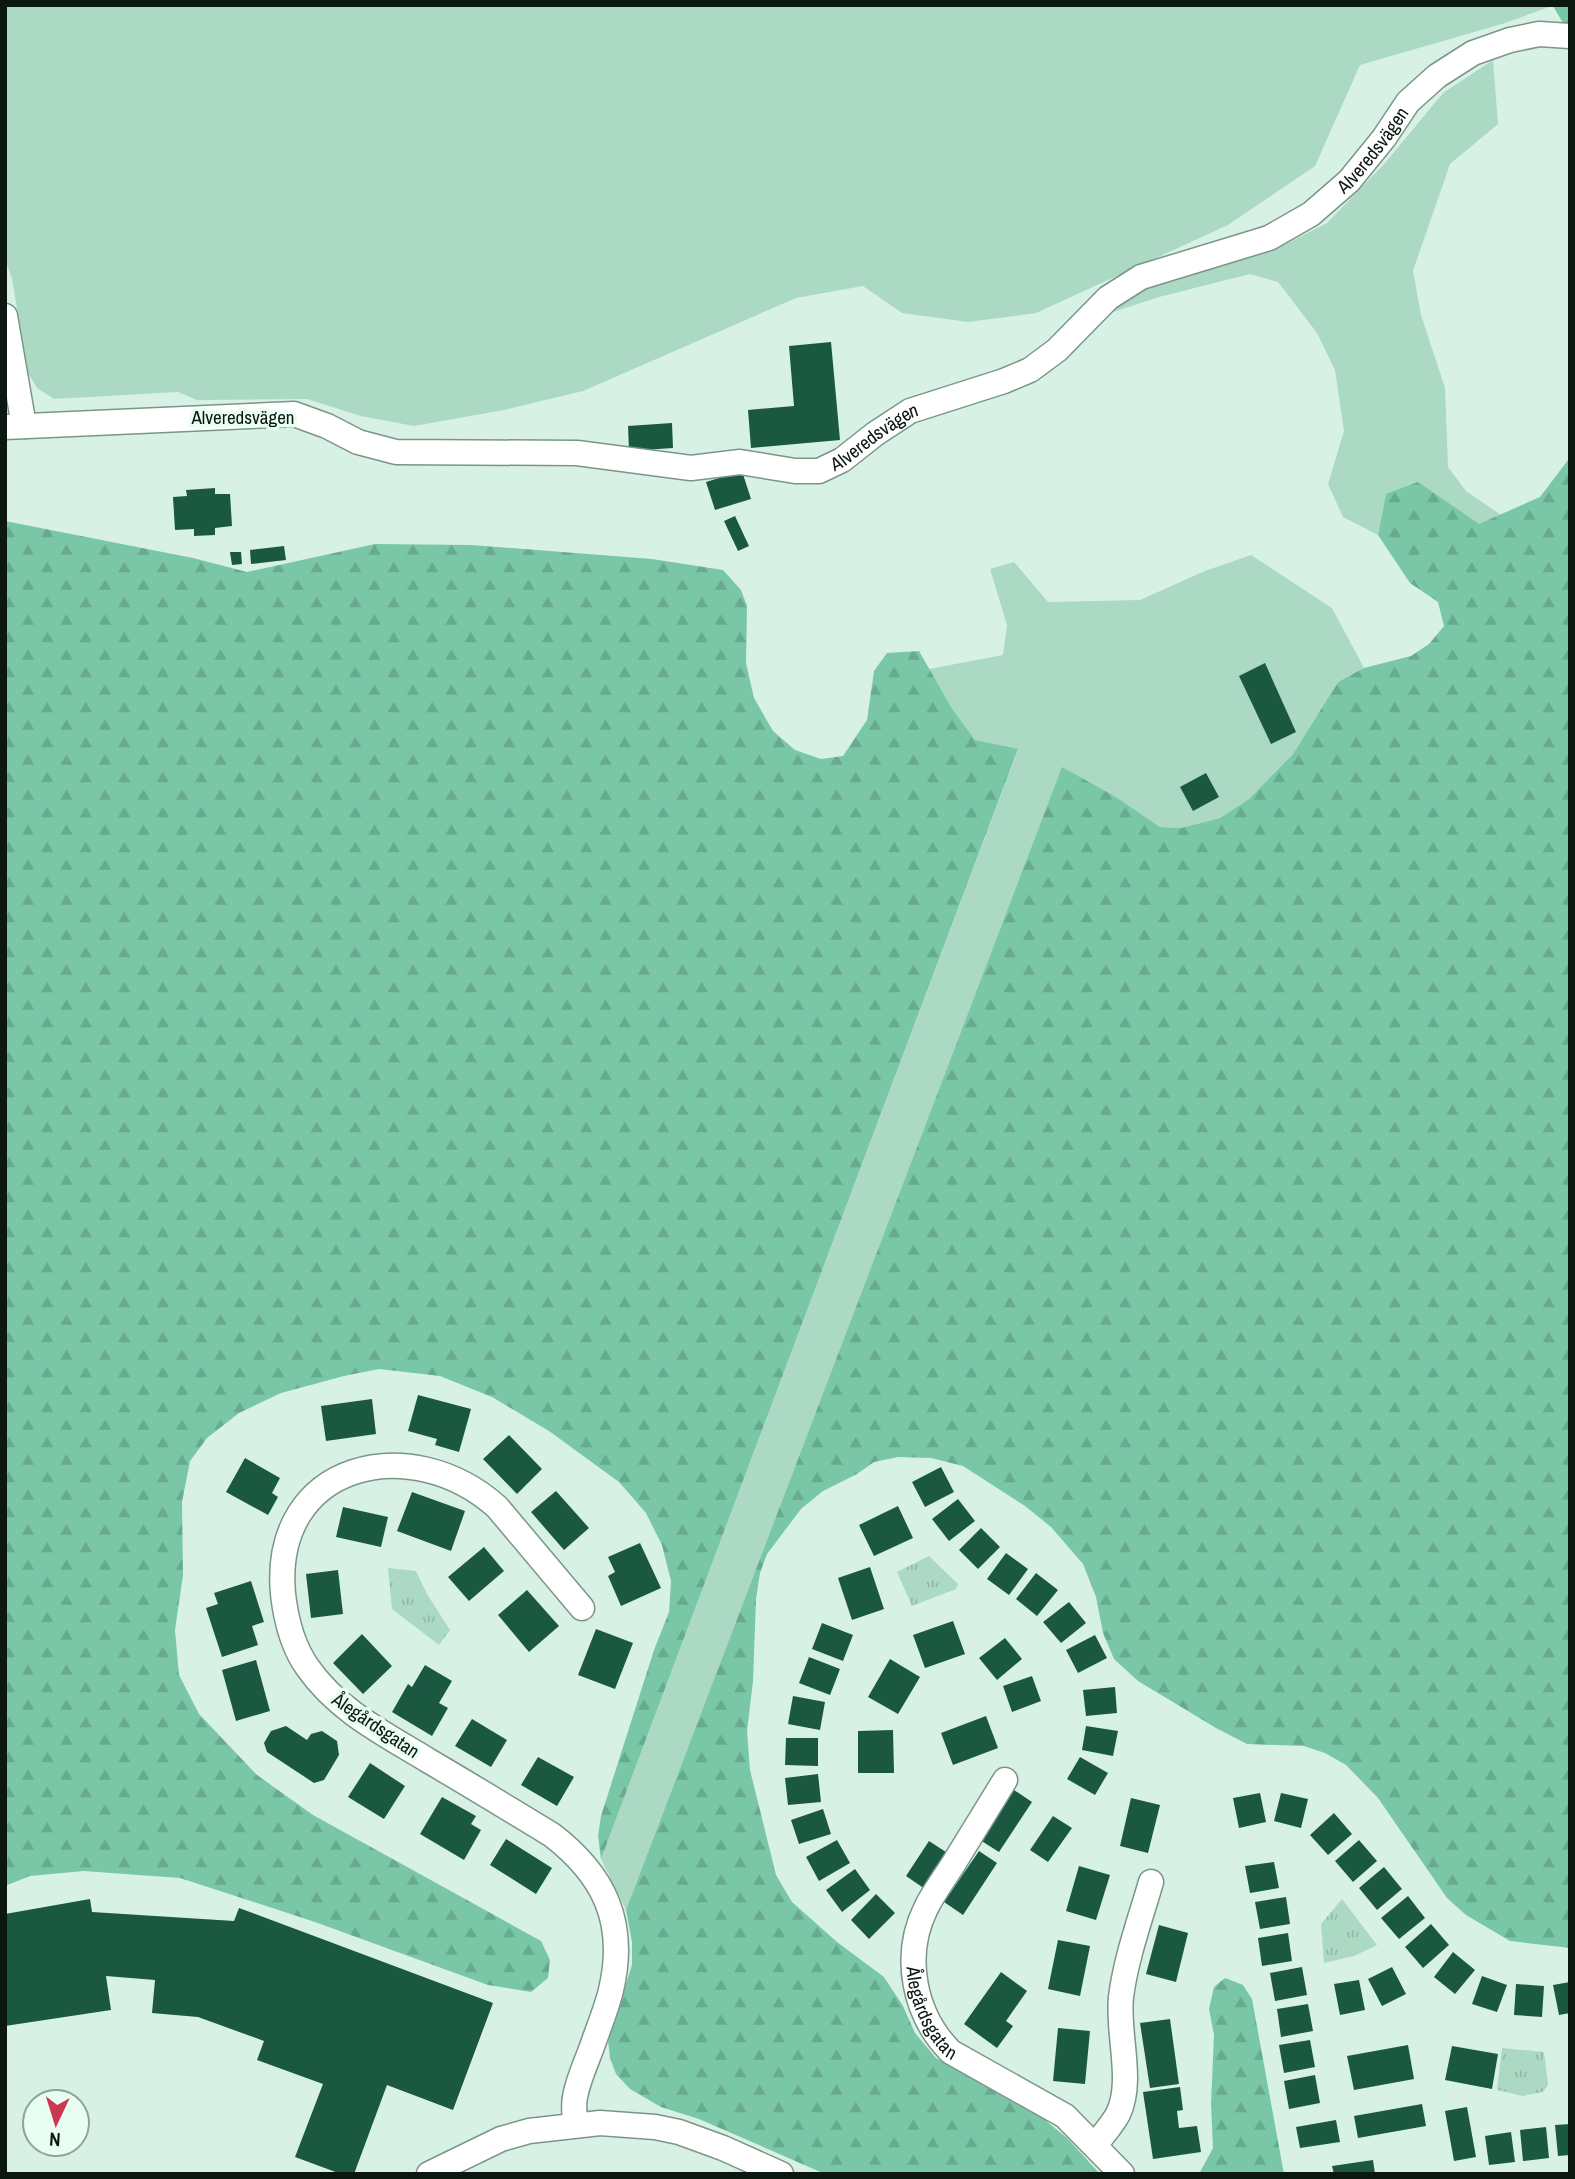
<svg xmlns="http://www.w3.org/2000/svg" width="1575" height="2179" viewBox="0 0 1575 2179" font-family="'Archivo Narrow',sans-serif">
<defs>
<pattern id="forest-firs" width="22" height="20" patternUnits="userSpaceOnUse" patternTransform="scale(1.75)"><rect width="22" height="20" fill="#79c7a6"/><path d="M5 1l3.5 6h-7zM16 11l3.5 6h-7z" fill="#67aa8e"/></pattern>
<pattern id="park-tufts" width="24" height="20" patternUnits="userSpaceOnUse" patternTransform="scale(1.75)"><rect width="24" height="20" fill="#abd9c4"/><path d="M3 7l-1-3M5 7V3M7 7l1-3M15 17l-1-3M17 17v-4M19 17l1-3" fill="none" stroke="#92baa7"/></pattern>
</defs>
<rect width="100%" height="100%" fill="#d7f2e5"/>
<!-- grass -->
<path fill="#abd9c4" d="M5,5h1550l-53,19 -142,41 -45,101 -87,59 -192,88 -68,9 -66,-9 -39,-27 -67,12 -213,93 -79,19 -90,16 -53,-10 -54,-17 -110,1 -19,-8 -124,7 -17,-11 -9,-15 -16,-94 -7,-20z
M1493,60l5,64 -48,40 -37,107 8,44 24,73 3,79 18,24 35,24 -22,9 -93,-30 -8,41 -35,-18 -15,-33 16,-53 -9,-61 -18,-37 -39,-51 -28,-8 -91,23 -46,15 5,-9 38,-20 128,-38 43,-22 58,-60 58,-70z
M1251,555l81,53 32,60 -26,14 -45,72 -44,45 -29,19 -39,10 -21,-1 -44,-30 -54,-29 -436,1142 -25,-51 417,-1109 -43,-10 -24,-33 -22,-38 74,-14 4,-30 -17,-56 24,-7 34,40 92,-2 65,-29z"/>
<!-- forest -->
<path fill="url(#forest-firs)" d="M1570,5v19l-7,-1 -10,-17z
M1570,451v1497l-60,-7 -44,-26 -19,-17 -69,-100 -32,-33 -21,-12 -21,-7 -57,-2 -31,-16 -78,-47 -24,-22 -11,-26 -7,-36 -13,-33 -32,-37 -26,-21 -62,-40 -32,-8 -33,-1 -24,5 -17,12 -34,17 -22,18 -34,45 -7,19 -4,26 -3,82 -6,50 3,39 26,105 16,27 45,40 47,35 19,29 12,27 21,25 99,54 32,26 33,36h-275l-126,-55 -38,-12 -31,-18 -14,-15 -6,-16 -2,-18 24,-75v-23l-6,-32 436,-1143 54,30 44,30 21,1 39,-10 29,-19 44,-45 45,-72 26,-14 47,-12 18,-12 15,-18 -6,-24 -28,-19 -32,-48 8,-41 32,-12 61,42 61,-27 28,-37z
M5,521l188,37 54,14 128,-28 96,1 181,14 71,11 18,20 6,16 -1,57 8,35 19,33 22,19 26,9 22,-3 24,-36 7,-49 13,-18 32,-2 32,56 24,33 43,9 -417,1110 -3,-23 3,-20 53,-166 15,-38 2,-31 -9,-36 -16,-32 -27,-31 -70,-51 -57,-34 -52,-21 -61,-7 -35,7 -63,17 -42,20 -32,25 -17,23 -8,41 1,73 -8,55 4,45 20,39 58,61 56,40 228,126 9,19 -2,18 -17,14 -43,-7 -173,-63 -135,-44 -96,-7 -54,5 -25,10z
M1225,1978l18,7 9,14 32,175h-85l14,-26 -2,-44 3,-69 -5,-26 5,-22z"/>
<!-- park -->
<path fill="url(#park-tufts)" d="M929,1556l29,28 -2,5 -44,17 -15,-34z
M388,1568l28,3 11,23 23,36 -11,15 -47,-36z
M1342,1899l35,46 -23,11 -30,7 -3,-39z
M1502,2048l42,4 4,33 -5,7 -20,4 -26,-6z"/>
<!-- building -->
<path fill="#1b5842" d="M831,342l9,98 -89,8 -3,-38 46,-4 -5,-60z
M672,423l1,25 -44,3 -1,-25z
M742,471l9,28 -36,11 -9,-28z
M215,488v6h15l2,32 -17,2v7l-21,1v-7l-19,1 -2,-33 14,-1 -1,-6z
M735,516l14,30 -11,5 -14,-30z
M284,546l2,14 -35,4 -1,-14z
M230,552h11l1,12 -10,1z
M1265,663l31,69 -25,12 -32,-68z
M1206,773l13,24 -26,14 -13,-24z
M418,1395l53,14 -12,43 -24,-7 2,-6 -29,-8z
M372,1399l4,35 -50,7 -5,-35z
M509,1435l33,34 -25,25 -34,-35z
M245,1458l35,20 -8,15 6,4 -10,18 -42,-23z
M941,1467l13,25 -29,15 -13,-25z
M556,1491l33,37 -25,22 -33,-38z
M412,1492l53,19 -14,40 -54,-20z
M958,1499l17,22 -26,20 -17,-22z
M898,1506l15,32 -39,18 -15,-31z
M343,1507l45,10 -7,30 -45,-10z
M981,1528l19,19 -22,22 -19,-19z
M640,1543l21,45 -40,18 -13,-30 7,-4 -7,-15z
M484,1547l20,24 -35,30 -21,-24z
M1006,1553l22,16 -19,26 -22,-16z
M870,1567l14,42 -32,11 -14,-42z
M338,1570l5,44 -32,4 -5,-44z
M1036,1573l22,17 -21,26 -21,-17z
M251,1581l13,41 -12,4 6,19 -36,12 -16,-49 12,-4 -4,-11z
M527,1590l32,36 -30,26 -31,-37z
M1069,1602l17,21 -25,20 -18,-21z
M953,1621l12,33 -40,14 -12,-33z
M822,1623l31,12 -10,26 -31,-12z
M596,1629l37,14 -18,46 -37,-14z
M362,1634l30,32 -29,28 -30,-31z
M1095,1635l12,23 -29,15 -12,-23z
M1005,1638l17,21 -25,21 -18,-22z
M809,1657l31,12 -10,26 -31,-12z
M890,1659l30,18 -22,37 -30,-17z
M256,1660l14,51 -34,10 -14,-51z
M425,1665l27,16 -13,22 9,5 -16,28 -40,-24 16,-28 4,3z
M1032,1676l9,25 -29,11 -9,-26z
M1115,1687l2,26 -31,3 -3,-26z
M793,1696l32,6 -5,28 -32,-6z
M986,1716l12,32 -45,17 -12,-32z
M472,1719l35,21 -16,27 -36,-21z
M286,1726l21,14 4,-6 11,-3 15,10 2,14 -15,25 -10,3 -47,-31 -3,-9 7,-12z
M1086,1726l32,5 -5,25 -31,-6z
M893,1730l1,43h-36v-42z
M786,1738h32v28l-33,-1z
M538,1757l36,20 -17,29 -36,-21z
M1080,1757l28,16 -13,22 -28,-16z
M370,1763l35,23 -21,33 -36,-22z
M818,1774l3,28 -33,3 -3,-27z
M1014,1790l18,12 -33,50 -19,-12z
M1260,1793l6,29 -27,6 -6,-30z
M1281,1793l27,6 -7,29 -27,-7z
M442,1797l34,19 -5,8 10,6 -17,30 -44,-26z
M1131,1798l29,7 -12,48 -28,-7z
M823,1809l8,25 -32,10 -8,-24z
M1334,1813l18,21 -24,21 -18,-20z
M1053,1816l19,12 -24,34 -18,-12z
M506,1839l46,29 -16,26 -46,-29z
M837,1840l13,23 -31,18 -13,-24z
M1359,1840l18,21 -24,21 -18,-21z
M929,1841l20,13 -24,35 -19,-13z
M979,1851l18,12 -34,52 -19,-13z
M1274,1862l5,26 -29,5 -5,-27z
M1079,1866l31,9 -14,45 -30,-9z
M1384,1867l18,22 -25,21 -18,-22z
M855,1869l15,21 -28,22 -16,-22z
M876,1894l19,19 -26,26 -18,-19z
M1408,1896l17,22 -26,21 -18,-21z
M1286,1897l4,27 -30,5 -5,-27z
M90,1899l2,13 142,9 5,-13 254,95 -40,107 -66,-25 -33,89h-13l-46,-17 28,-73 -66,-24 7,-19 -66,-24 -46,-4 3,-33 -49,-4 5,34 -106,16v-112z
M1431,1924l18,21 -26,23 -18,-21z
M1159,1925l29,8 -12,49 -30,-8z
M1288,1933l4,28 -30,5 -4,-28z
M1058,1940l32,6 -10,50 -32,-7z
M1453,1952l22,18 -20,24 -21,-17z
M1302,1967l5,28 -32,6 -5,-28z
M1392,1967l14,27 -24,12 -14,-27z
M1001,1972l26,19 -21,30 7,5 -16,22 -33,-24z
M1482,1976l25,9 -10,27 -25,-8z
M1359,1980l6,30 -25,5 -6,-31z
M1570,1982v31l-11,2 -6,-30z
M1516,1984l28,2 -2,31 -28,-2z
M1308,2004l5,27 -32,6 -4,-28z
M1170,2019l9,65 -29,4 -10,-65z
M1058,2028l32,3 -5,53 -32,-3z
M1310,2040l5,27 -31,6 -5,-28z
M1408,2045l6,34 -60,11 -7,-34z
M1452,2046l46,8 -6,35 -47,-9z
M1315,2075l5,28 -31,6 -5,-28z
M1180,2087l3,23 -6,1 2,17 18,-2 4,26 -48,7 -10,-67z
M1422,2104l4,22 -68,12 -4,-22z
M1467,2107l9,50 -22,4 -9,-50z
M1336,2120l4,22 -40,6 -4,-21z
M1570,2124v31l-12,1 -3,-31z
M1546,2127l3,31 -26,3 -3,-31z
M1511,2132l4,30 -26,3 -4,-29z
M1373,2160l2,14h-41l-2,-8z"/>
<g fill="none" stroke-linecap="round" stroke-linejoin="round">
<defs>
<g id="minor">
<path d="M5,316l19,110"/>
<path id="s1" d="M5,427l289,-13 33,12 31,16 38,10 181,1 114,15 49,-6 55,9h24l23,-11 33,-26 35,-23 94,-30 26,-11 27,-20 51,-52 33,-21 128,-39 42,-24 38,-33 35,-43 24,-36 29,-26 36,-23 37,-13 29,-6 31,2"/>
<path id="s2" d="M1005,1780c-16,26 -32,52 -48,78 -10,17 -23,33 -31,50 -24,48 -12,107 25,144l114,64 57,58"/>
<path d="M575,2124c0,-8 -2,-18 0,-27 3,-18 13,-38 19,-56 6,-17 13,-34 17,-51 16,-68 -7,-115 -59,-155 -41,-25 -82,-50 -123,-74 -44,-27 -91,-50 -121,-93 -16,-22 -22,-48 -25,-74 -12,-132 128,-164 214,-87l85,101"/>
<path d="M1095,2145c8,-10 17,-20 23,-31 16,-33 -1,-80 3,-117 5,-39 19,-77 30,-115"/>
<path d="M429,2174l72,-35 28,-8 71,-8 55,4 24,5 44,16 58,26"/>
</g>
</defs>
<!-- minor casing -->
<use href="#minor" stroke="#7b9589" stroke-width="27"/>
<!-- minor -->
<use href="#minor" stroke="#fff" stroke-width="24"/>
</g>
<g text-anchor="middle" stroke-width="7" stroke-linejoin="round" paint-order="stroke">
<!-- street labels -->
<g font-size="19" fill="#0d1712" stroke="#e8fef3">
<text dy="7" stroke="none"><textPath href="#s1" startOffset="1477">Alveredsvägen</textPath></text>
<text x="243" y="424">Alveredsvägen</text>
<text dy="7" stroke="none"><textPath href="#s1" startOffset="889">Alveredsvägen</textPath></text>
<text transform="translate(376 1725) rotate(34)" y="7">Ålegårdsgatan</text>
<text dy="7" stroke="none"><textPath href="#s2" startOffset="261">Ålegårdsgatan</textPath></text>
</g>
</g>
<!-- border -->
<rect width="1575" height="2179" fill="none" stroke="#0d1712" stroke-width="14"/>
<!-- north arrow -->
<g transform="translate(56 2123) rotate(184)"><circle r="33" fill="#e8fef3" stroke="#90a299" stroke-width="2"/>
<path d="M0-5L12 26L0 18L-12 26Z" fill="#c93952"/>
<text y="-10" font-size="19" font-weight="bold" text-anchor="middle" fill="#0d1712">N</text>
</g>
</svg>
